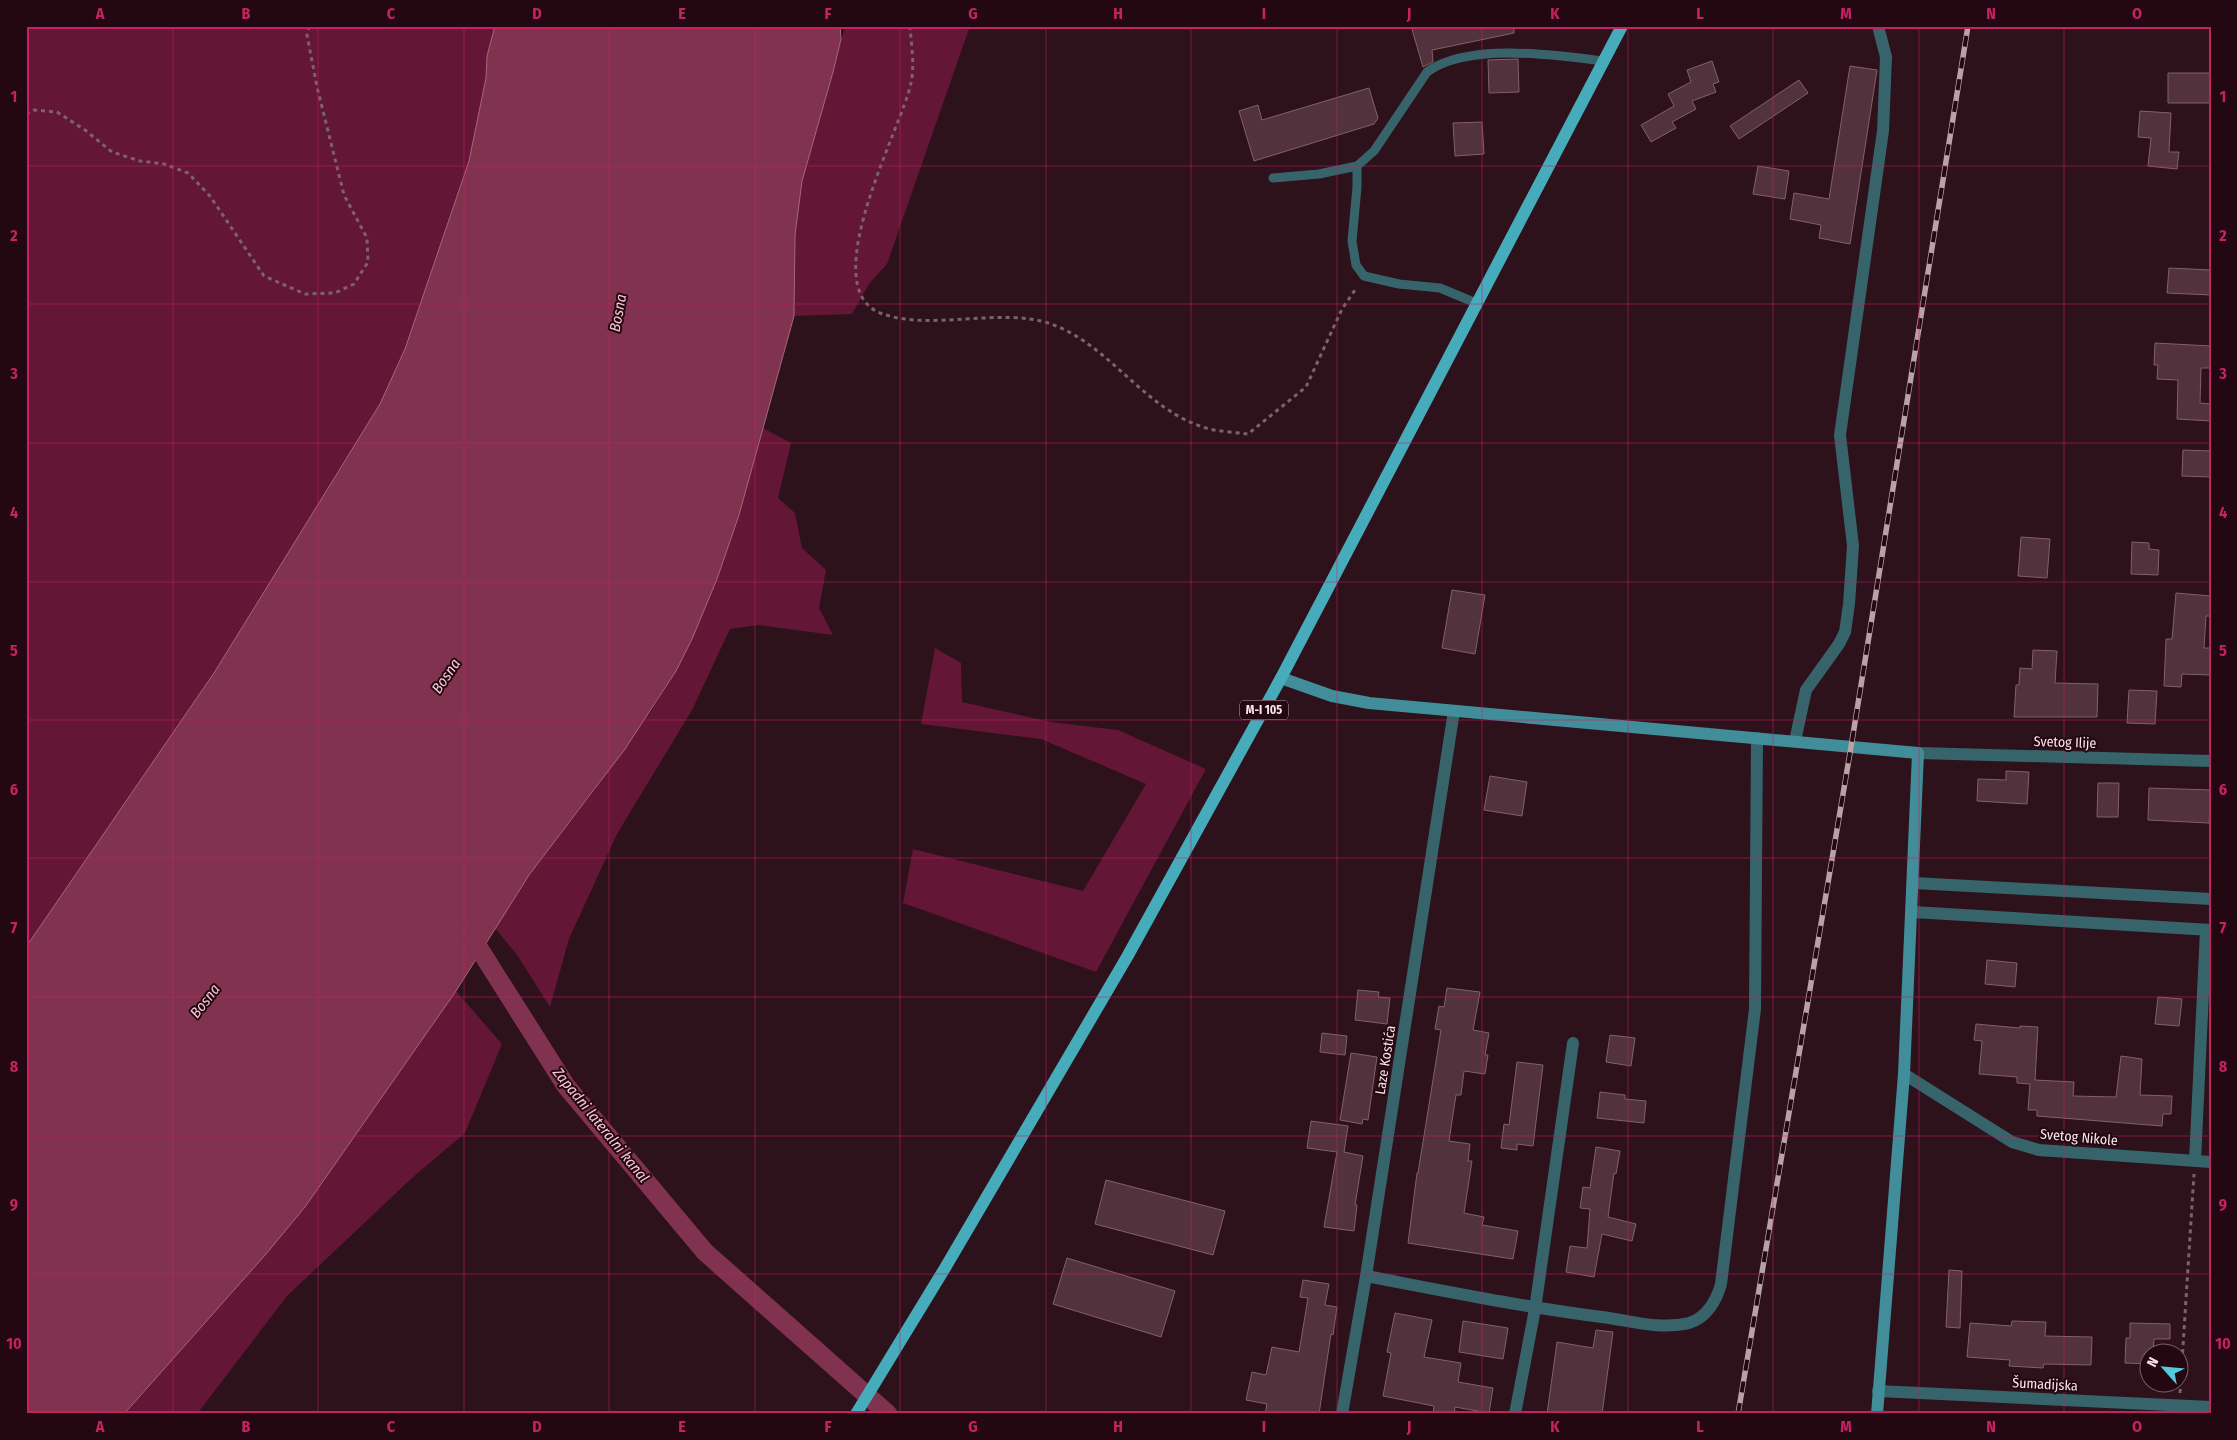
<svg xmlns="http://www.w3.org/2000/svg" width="2237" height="1440" viewBox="0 0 2237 1440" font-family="'Fira Sans Condensed',sans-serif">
<rect width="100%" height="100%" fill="#2d111b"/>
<!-- green -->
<path fill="#631635" d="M26,26h469l-8,30 -1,22 -17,83 -64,188 -25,55 -166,269 -188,274z
M846,26h124l-83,238 -18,20 -17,30 -58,2 1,-81 7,-54 31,-109 8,-33z
M763,428l28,15 -13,55 17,15 7,35 24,22 -7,38 14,27 -75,-10 -28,4 -38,81 -75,124 -48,105 -19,68 -33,-52 -22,-27 34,-53 65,-84 57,-80 25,-40 16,-32 47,-124z
M935,648l26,15 1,39 89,20 67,8 88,39 -110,203 -193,-69 10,-54 170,42 63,-107 -105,-45 -120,-15z
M456,991l46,53 -37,89 -53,45 -125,118 -90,118h-73l142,-160 39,-47z"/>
<!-- water -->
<path fill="#81324f" stroke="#a5687e" d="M495,26h345l1,13 -8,33 -31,109 -7,54 -1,81 -55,199 -22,64 -25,60 -16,32 -51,78 -96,126 -73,116 -151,216 -39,47 -142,160h-98v-467l188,-274 166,-269 25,-55 64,-188 17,-83 1,-22z"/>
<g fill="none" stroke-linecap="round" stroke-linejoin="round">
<!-- canal -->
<path stroke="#81324f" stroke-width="19" d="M468,931l98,155 139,166 183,162"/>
</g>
<!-- building -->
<path fill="#52323c" stroke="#83606a" d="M1411,26h103v7l-82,17 1,12 -10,5z
M1518,59l1,33 -30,1 -1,-33z
M1712,61l7,21 -6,2 3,8 -24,9 4,8 -24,13 4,6 -25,14 -10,-17 33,-19 -6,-12 23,-12 -4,-12z
M1850,66l27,4 -27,174 -31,-6 2,-13 -31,-6 4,-26 35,6z
M2168,73h43v30h-43z
M1799,80l9,13 -69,46 -9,-13z
M1369,88l9,30 -4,6 -120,37 -15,-50 19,-6 4,15z
M2140,111l31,2 -2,39h10l-2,17 -29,-3 3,-28 -13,-1z
M1482,122l2,32 -29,2 -2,-33z
M1758,166l31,5 -4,28 -32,-5z
M2169,268l42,2v25l-44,-2z
M2155,343l56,3v22h-10l-1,35 11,1v17l-34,-2 1,-39 -21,-1 1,-14h-4z
M2183,450l28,1v26l-29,-1z
M2021,537l29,2 -3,39 -29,-2z
M2132,542l17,1v6l10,1 -1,25 -27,-1z
M1452,590l33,5 -10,59 -33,-6z
M2176,593l35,3v20h-5l-2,32h7v27l-29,-1 -1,13 -17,-1 2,-47h6z
M2033,650l24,1 -2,32 43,1 -1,33h-83l2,-32h3l1,-17 12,1z
M2129,690l28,1 -2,33 -28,-1z
M2006,771l23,1 -2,32 -50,-3 1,-22 28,1z
M1490,776l37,6 -5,34 -38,-6z
M2098,783h21l-1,34h-21z
M2149,788l62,2 -2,33 -61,-3z
M1987,960l30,3 -2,24 -30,-3z
M1447,988l33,4 -7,38 16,3 -4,22h3l-3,19 -21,-3 -3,24h-5l-7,46 21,3 -2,17h4l-8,52 20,4 -2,8 36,6 -5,28 -105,-16 9,-70h1l23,-143 -6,-1 4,-23 5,1z
M1358,990l21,2 -1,5 12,1 -3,26 -32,-4z
M2158,997l24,2 -3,27 -24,-2z
M1976,1024l44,4v-2l18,1 -3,53 39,2 -1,14 43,1 5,-41 21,3 -2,36 32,1 -1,18h-8l-1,12 -125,-10v-6h-9l2,-26 -13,-1v-6l-38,-3 3,-33 -8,-1z
M1322,1033l25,3 -2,19 -25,-3z
M1610,1035l25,3 -4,28 -25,-4z
M1351,1053l26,4 -9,63 -5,-1 -1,5 -22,-4z
M1517,1062l26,3 -10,81 -16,-2v6l-16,-2 3,-24 5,1z
M1600,1092l25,3v4l21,2 -2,22 -47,-5z
M1311,1121l37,5 -4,26 19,4 -8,49h2l-3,26 -30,-4 13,-75 -30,-4z
M1596,1147l24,4 -4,23 -2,-1 -6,44 28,7 -4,17 -30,-7 -8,43 -28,-5 4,-26 17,2 3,-39 -10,-1 3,-21 7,1z
M1106,1180l119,31 -12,44 -118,-31z
M1067,1258l108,33 -14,46 -108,-33z
M1949,1270l13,1 -2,57 -14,-1z
M1303,1280l26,4 -4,21 12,2 -4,28 -2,-1 -12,80h-54l2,-10 -21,-4 6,-28 14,3 6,-28 27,5 9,-54 -8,-1z
M1395,1313l37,7 -8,37 37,6 -3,19 35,6 -4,25 -34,-6 -1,7h-21l1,-8 -51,-10 8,-43 -4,-1z
M1463,1321l45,7 -5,31 -44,-7z
M2012,1321l34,1 -1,14 47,1 -1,28 -47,-1 -1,4 -34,-2 1,-6 -43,-3 3,-34 41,3z
M2130,1323l40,1v15h-16l-1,13h-3v12l-25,-1 1,-25h4z
M1596,1330l17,2 -11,82h-55l10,-72 36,6z"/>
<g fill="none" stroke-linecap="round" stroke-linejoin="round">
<!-- path -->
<path stroke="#7c636b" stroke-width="3" stroke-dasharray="4 4" stroke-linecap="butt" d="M910,26c1,18 5,39 1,57 -9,44 -95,200 -33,229 48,21 124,-6 173,12 59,21 92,84 152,103 14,5 31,5 45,7l58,-47 36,-78 15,-22
M26,114l8,-4 23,2 28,18 27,22 28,9 24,3 24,9 22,23 54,80 41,18 30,-1 19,-9 14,-22 -1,-24 -23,-43 -27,-108 -10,-52 2,-9
M2180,1393l14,-219"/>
<!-- lane -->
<path stroke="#37646b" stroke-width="9" d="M1357,166l17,-15 53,-79c41,-30 129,-17 176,-11
M1273,178l46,-4 38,-8v21l-5,54 4,24 8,11 35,8 41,4 36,15"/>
<!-- street -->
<path stroke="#37646b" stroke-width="12" d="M1795,741l11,-51 33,-46 6,-12 4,-28 4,-58 -13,-111 43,-304 3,-74 -8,-31
M1918,753l293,8
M1914,883l297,16
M1913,912l298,18
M1904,1074l108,68 27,8 172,12
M2195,1161l11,-231
M1366,1276c79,15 157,31 236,41 29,4 59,13 87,6 18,-5 28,-24 32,-39l34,-275 2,-271
M1878,1391l333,16
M1342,1414l24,-138 88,-565
M1515,1414l20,-105 38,-266"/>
<!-- secondary -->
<path stroke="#418d99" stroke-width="12" d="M1281,678l51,18 37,7 549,50 -14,321 -27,340"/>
<!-- primary -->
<path stroke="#46acbc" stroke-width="12" d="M856,1414l89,-146 182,-311 154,-279 341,-652"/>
<defs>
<path id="rail" d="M1738,1414l113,-667 117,-721"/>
</defs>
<!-- rail casing -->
<use href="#rail" stroke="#b8a2a8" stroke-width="5.5"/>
<!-- rail -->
<use href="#rail" stroke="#230812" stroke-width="4" stroke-dasharray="11" stroke-linecap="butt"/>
</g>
<!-- grid -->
<path fill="none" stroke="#c52262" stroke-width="1" stroke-opacity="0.55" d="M173,26v1388M318,26v1388M464,26v1388M609,26v1388M755,26v1388M900,26v1388M1046,26v1388M1191,26v1388M1337,26v1388M1482,26v1388M1628,26v1388M1773,26v1388M1919,26v1388M2064,26v1388M26,166h2185M26,304h2185M26,443h2185M26,582h2185M26,720h2185M26,858h2185M26,997h2185M26,1136h2185M26,1274h2185"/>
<g text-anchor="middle" stroke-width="4" stroke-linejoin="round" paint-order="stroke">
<!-- shield labels -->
<rect fill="#230812" stroke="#b9a3a9" stroke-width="1" x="1240" y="700.5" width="48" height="19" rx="4"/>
<g font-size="12" font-weight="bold" fill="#f9e5ea">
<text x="1264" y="714">M-I 105</text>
</g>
<!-- street labels -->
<g font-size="14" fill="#f9e5ea" stroke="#230812">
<text transform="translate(2065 742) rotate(2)" y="5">Svetog Ilije</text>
<text transform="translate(1385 1060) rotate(-81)" y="5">Laze Kostića</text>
<text transform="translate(2079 1137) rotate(5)" y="5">Svetog Nikole</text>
<text transform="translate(2045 1384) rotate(3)" y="5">Šumadijska</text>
</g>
<!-- water labels -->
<g font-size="15" font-style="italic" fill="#f9c8d5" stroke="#230812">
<text transform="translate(618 313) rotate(-80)" y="5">Bosna</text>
<text transform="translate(446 676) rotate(-56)" y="5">Bosna</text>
<text transform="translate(205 1001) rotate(-52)" y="5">Bosna</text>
<text transform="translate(601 1125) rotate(51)" y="5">Zapadni lateralni kanal</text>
</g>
</g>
<!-- border -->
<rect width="2237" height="1440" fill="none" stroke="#230812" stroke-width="55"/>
<!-- north arrow -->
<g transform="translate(2164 1368) rotate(297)"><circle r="24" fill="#230812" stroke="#796068"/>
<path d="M0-4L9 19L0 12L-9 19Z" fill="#54cadd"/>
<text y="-8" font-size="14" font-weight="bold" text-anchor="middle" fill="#f9e5ea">N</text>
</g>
<rect x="28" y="28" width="2182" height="1384" fill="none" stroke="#c52262" stroke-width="2"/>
<g font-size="16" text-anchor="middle" font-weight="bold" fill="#c52262">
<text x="100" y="19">A</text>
<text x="246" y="19">B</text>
<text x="391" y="19">C</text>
<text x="537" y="19">D</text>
<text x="682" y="19">E</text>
<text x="828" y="19">F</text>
<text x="973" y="19">G</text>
<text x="1118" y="19">H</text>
<text x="1264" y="19">I</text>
<text x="1409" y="19">J</text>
<text x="1555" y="19">K</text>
<text x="1700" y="19">L</text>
<text x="1846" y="19">M</text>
<text x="1991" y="19">N</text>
<text x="2137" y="19">O</text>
<text x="14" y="102">1</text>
<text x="2223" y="102">1</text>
<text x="14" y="241">2</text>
<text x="2223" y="241">2</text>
<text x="14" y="379">3</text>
<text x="2223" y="379">3</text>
<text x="14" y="518">4</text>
<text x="2223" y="518">4</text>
<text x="14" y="656">5</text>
<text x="2223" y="656">5</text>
<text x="14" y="795">6</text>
<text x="2223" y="795">6</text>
<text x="14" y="933">7</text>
<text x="2223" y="933">7</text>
<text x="14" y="1072">8</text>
<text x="2223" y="1072">8</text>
<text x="14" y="1210">9</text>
<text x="2223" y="1210">9</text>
<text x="14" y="1349">10</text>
<text x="2223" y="1349">10</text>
<text x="100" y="1432">A</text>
<text x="246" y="1432">B</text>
<text x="391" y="1432">C</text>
<text x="537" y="1432">D</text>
<text x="682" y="1432">E</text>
<text x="828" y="1432">F</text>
<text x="973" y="1432">G</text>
<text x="1118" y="1432">H</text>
<text x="1264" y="1432">I</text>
<text x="1409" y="1432">J</text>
<text x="1555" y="1432">K</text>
<text x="1700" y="1432">L</text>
<text x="1846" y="1432">M</text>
<text x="1991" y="1432">N</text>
<text x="2137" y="1432">O</text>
</g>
</svg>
